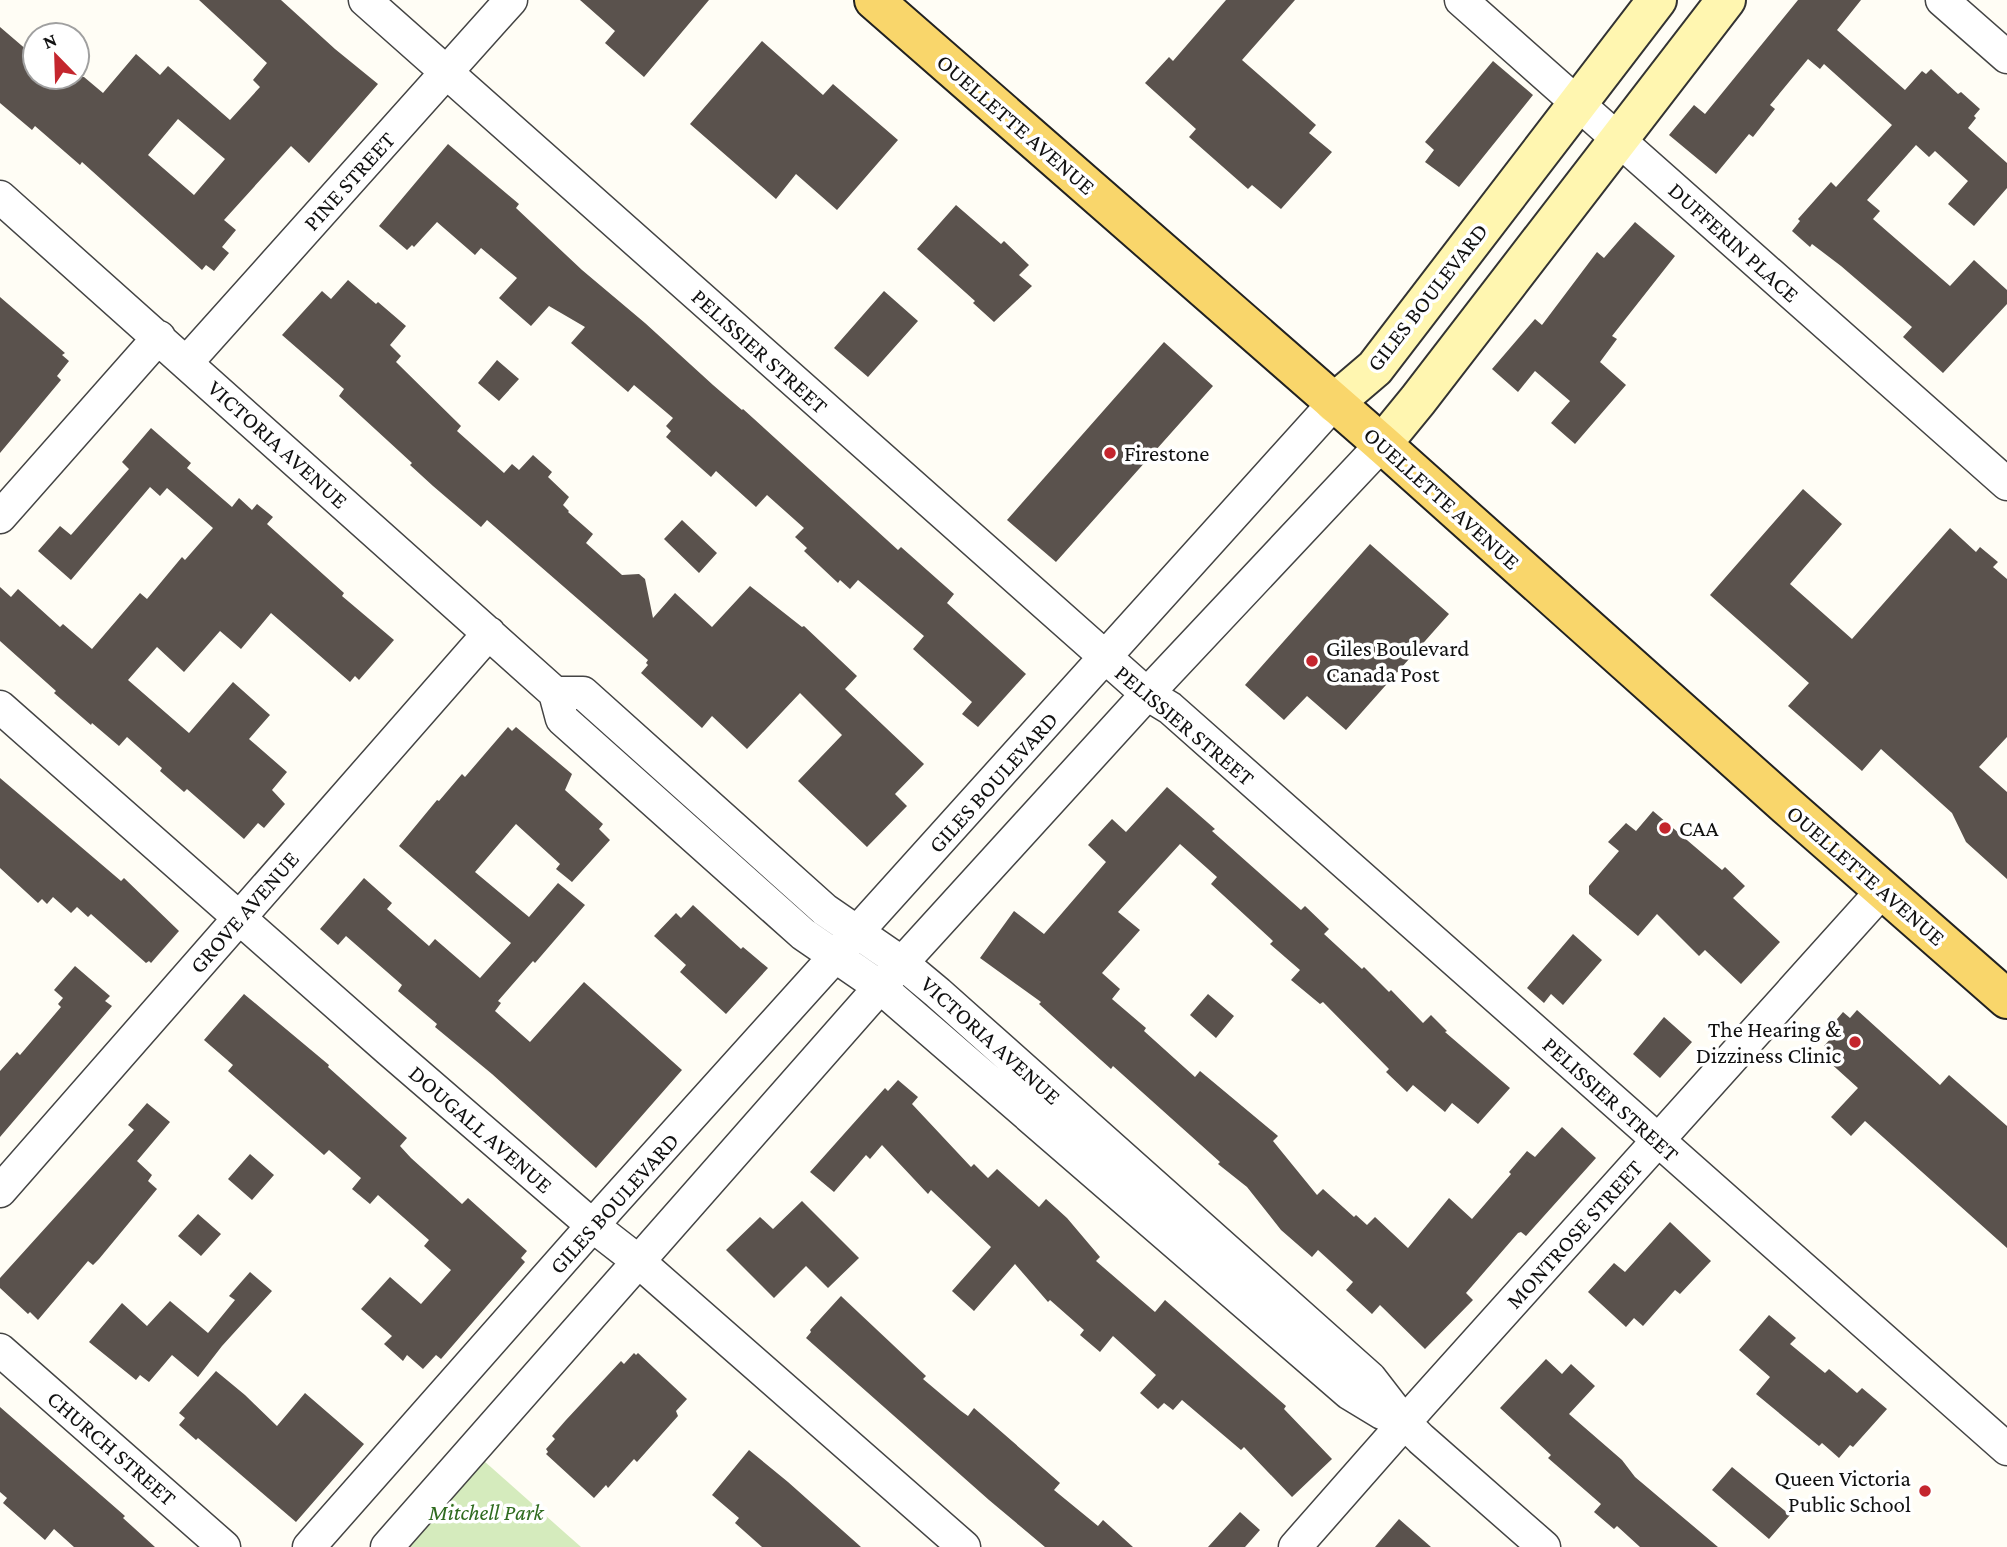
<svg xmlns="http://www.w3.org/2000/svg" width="2007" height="1547" viewBox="0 0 2007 1547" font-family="'Crimson Pro',serif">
<rect width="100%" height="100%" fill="#fffdf5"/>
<!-- green -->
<path fill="#d5ebbd" d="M484,1461l97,86h-173z"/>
<!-- building -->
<path fill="#5a524d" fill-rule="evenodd" d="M199,0h82l54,49 43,35 -69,79 -18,-17 -67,74 12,10 -14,17 7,6 -15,18 -8,-6 -4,5 -120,-108 -2,3 -45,-39 -3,4 -32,-27v-76l35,30v20h49l19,16 33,-39 24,21 8,-9 62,54 30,-33 -7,-7 14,-17zM178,119l47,40 -31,36 -46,-40z
M580,0h129l-65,77 -39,-34 10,-12z
M1226,0h69l-53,60 74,65 -7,8 23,19 -51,57 -29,-24 -4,4 -59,-52 7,-8 -51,-46 24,-26 4,4z
M1798,0h63l-24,30 68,60 17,-19 4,3 5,-5 27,25 3,-2 19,17 -6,7 2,2 -8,10 39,35v25l-33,38 -26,-22 20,-23 -33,-30 -6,6 -13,-12 -49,55 13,11 -7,8 77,67 24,-26 33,30v14l-64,69 -40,-36 9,-10 -71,-61 -29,-22 -2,3 -18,-16 8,-10 -2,-2 33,-37 5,5 56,-62 -68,-61 -4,5 -12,-10 -38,46 5,4 -22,28 -4,-3 -33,40 -47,-39 25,-30 11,9z
M762,41l61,54 10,-11 65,56 -61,70 -41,-36 -20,25 -86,-75z
M1493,61l40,34 -74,92 -34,-25 9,-12 -9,-8z
M448,144l71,60 -3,4 66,62 63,53 68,62 29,25 1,-1 155,141 3,-3 53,47 -7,9 79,71 -48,53 -16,-13 10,-12 -59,-53 11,-13 -66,-56 -8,9 -10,-9 -2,3 -34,-32 3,-3 -12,-11 9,-9 -37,-33 -11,12 -40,-36 -5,6 -45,-40 5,-6 -5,-5 7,-8 -39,-33 -6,7 -57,-49 14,-16 -36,-21 -18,20 -32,-28 18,-20 -36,-30 -6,7 -38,-33 -23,25 -2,-2 -5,5 -28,-24z
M956,205l45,39 3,-3 25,24 -10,10 13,11 -38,36 -21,-19 2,-2 -58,-52z
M1635,222l40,34 -63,80 5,3 -17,23 26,23 -51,59 -24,-21 19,-22 -35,-30 -17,21 -26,-23 43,-50 7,6 55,-73 7,6z
M348,280l28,24 2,-2 28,24 -16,19 11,11 -5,6 65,64 -4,5 47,42 8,-9 7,6 14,-15 19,17 -4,5 21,20 -6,8 6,6 -1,1 25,22 -7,9 36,32 17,-1 6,5 8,39 22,-25 37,34 38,-41 52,41 2,-1 53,50 -12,13 79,75 -29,30 12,12 -40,41 -69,-66 44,-46 -42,-42 -53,56 -35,-33 -10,12 -61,-55 7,-8 -2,-2 2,-3 -161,-140 -6,7 -48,-41 -23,-21 2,-2 -73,-67 5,-7 -62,-54 40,-44 9,8z
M884,291l34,30 -50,56 -34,-29z
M0,297l65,56 -3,2 7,6 -12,15 4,4 -61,73z
M1164,342l49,44 -157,176 -49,-42z
M497,360l22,19 -20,22 -21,-18z
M151,428l40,35 -4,5 45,39 7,-9 13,12 5,-6 16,13 -6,7 77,69 -2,3 52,44 -35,40 -4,-4 -5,6 -79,-69 -30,36 -21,-18 -36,41 -27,-25 -29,33 61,53 44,-51 37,33 -21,24 38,33 -15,18 13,14 -21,24 -6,-5 -14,16 -57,-50 -3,3 -24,-21 2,-3 -35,-31 -8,9 -27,-23 -1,2 -37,-32 2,-2 -56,-50v-54l11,10 7,-8 42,38 3,-3 29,25 48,-56 7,6 35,-42 3,3 28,-32 -46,-40 -7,8 -10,-9 -79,93 -33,-29 22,-25 11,9 58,-66 -7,-7z
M1803,489l39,35 -52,60 62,55 98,-111 26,24 4,-5 18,15 -5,5 14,12v158l-28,30 28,25v87l-41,-37 -14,-29 -71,-64 -19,22 -74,-65 21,-23 -99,-88z
M682,520l35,33 -18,20 -35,-34z
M1370,544l79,70 -103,116 -39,-34 -23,24 -39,-35z
M508,727l4,4 4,-4 56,47 -7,16 38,34 -4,5 11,11 -38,42 -16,-13 4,-5 -44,-40 -41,48 54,45 29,-34 27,22 -50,58 -2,-2 -35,40 3,2 -6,8 35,31 54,-60 98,88 -86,98 -104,-94 -57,-47 2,-3 -39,-33 4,-6 -56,-49 -8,9 -18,-16 44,-51 28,25 -5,6 42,37 6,-7 45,39 31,-35 -112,-97 38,-46 2,1 23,-27 3,3z
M0,778l121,103 3,-3 55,53 -28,32 -2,-2 -3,2 -55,-49 -3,3 -11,-10 -6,6 -18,-16 -6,7 -5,-5 -4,4 -38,-35z
M1167,787l48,42 -3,2 89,79 4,-4 24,23 -5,5 38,35 2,-2 25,25 2,-2 32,33 8,-8 16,16 -2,1 65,56 -32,36 -26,-21 -7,9 -32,-27 -6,7 -21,-20 3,-3 -66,-67 -3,2 -29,-24 9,-10 -30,-26 3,-3 -62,-57 6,-7 -37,-33 -62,68 22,18 -38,43 18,16 -8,10 34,29 -2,3 51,46 5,-6 78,65 -5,5 44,54 6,-6 31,28 2,-2 11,10 8,-8 33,31 41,-50 23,21 39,-45 -2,-2 18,-21 8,6 27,-30 34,31 -70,78 -5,-4 -3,1 -52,60 7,7 -48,49 -45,-44 -8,9 -26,-24 7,-8 -35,-32 -6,7 -31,-27 -34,-43 -29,-23 2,-2 -107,-96 -2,3 -30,-27 -42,-38 2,-2 -61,-44 34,-47 30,23 62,-72 -18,-17 24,-26 14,13z
M1653,811l69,59 3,-3 20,19 -12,12 47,44 -39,42 -36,-34 -6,6 -42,-42 -19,22 -49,-42v-8l30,-35 -11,-9 18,-19 10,8z
M693,905l48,44 2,-2 25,21 -42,46 -46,-42 6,-7 -32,-29 22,-23 5,5z
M1573,934l29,26 -39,45 -12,-11 -7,9 -17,-15z
M75,966l35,30 -5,5 7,5 -112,131v-66l17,-19 3,3 41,-48 -3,-3 5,-6 -9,-8z
M244,994l85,71 -1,2 79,71 -7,8 11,12 51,46 6,-6 59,53 -6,7 4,4 -84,97 -5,-4 -13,14 -16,-14 -4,6 -19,-17 8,-8 -31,-27 29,-32 31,27 30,-34 -27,-24 5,-6 -51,-45 -8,9 -18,-15 9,-11 -32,-28 -5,5 -96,-84 5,-6 -29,-25z
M1208,994l26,22 -18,22 -26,-23z
M1857,1010l83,75 9,-10 58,51v122l-142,-127 -14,15 -20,-19 27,-29 -31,-28 5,-6 -8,-8 8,-9 -6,-5 17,-20 7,6z
M1664,1017l28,25 -32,36 -27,-24z
M898,1080l20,17 -6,7 59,63 3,-3 14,14 9,-9 42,38 7,-8 21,19 33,39 -4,4 59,51 10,-12 121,106 -2,3 48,50 -40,38 -48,-50 -3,3 -59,-50 -9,10 -9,-7 -6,6 -18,-16 16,-18 -43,-39 -13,16 -20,-17 4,-5 -34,-30 -2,2 -33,-38 -41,47 -22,-20 39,-44 -60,-57 -3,4 -46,-49 -12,14 -4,-4 -32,37 -24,-20 75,-84 3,3z
M147,1103l23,19 -33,39 15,14 -4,6 9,8 -58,70 -6,6 -5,-4 -50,59 -8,-8 -2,2 -28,-26v-10l134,-148 -6,-5z
M250,1154l24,21 -22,25 -24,-21z
M802,1201l57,57 -31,30 -22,-22 -32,32 -48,-48 34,-33 13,12z
M198,1214l23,20 -20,22 -23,-20z
M1670,1222l41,39 -31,33 -5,-4 -32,36 -9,-8 -8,9 -38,-35 26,-29 11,9z
M250,1272l22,19 -50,55 -24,31 -26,-22 -23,27 -9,-7 -4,5 -47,-38 33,-39 25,23 23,-25 38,32 27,-33 -6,-4z
M841,1296l85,80 -3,3 38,32 7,5 6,-8 86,75 -6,7 44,36 5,-6 30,27h-88l-56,-47 -183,-162 5,-6 -1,-2z
M1769,1315l27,23 -6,6 35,29 4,-4 28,24 5,-5 25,21 -34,38 -3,-2 -11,13 -17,-15 -3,3 -63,-52 14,-17 -31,-27z
M634,1353l2,2 2,-2 49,46 -11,12 2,5 -41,46 -3,-3 -26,29 -2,-3 -12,13 -48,-44 2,-2 -2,-3 9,-10 -3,-3 14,-16 55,-59 3,3z
M1546,1359l16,15 9,-10 24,22 -26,28 53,46 13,17 83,70h-78l-23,-21 -3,3 -20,-17 7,-8 -53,-46 3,-3 -51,-47z
M216,1371l29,24 32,31 28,-33 59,51 -68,78 -98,-84 -2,2 -17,-15 6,-7 -6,-5z
M0,1407l125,109 -2,2 32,29h-81l-20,-18 -9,11 -42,-37 4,-5 -7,-6z
M749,1450l39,32 73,65h-99l-27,-24 4,-5 -27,-23z
M1732,1467l58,48 -21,24 -57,-49z
M1240,1512l20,18 -15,17h-37z
M1399,1519l32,28h-56z"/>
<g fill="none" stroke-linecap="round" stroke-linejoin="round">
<defs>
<path id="street" d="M365,0l782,694 23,14 837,741
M1461,0l546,484
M1942,0l65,57
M0,197l555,496 7,26 241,215 77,53 469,406 33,20 22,9
M187,362l324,-362
M0,517l159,-180
M555,693h28l242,217 77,53 36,30 432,385 34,44 17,17 123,108
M0,707l388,342 205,177 45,35 326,286
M0,1191l489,-558
M0,1350l224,197
M309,1547l300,-340 725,-804
M387,1547l493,-560 267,-293 235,-250
M1295,1547l125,-142 463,-515"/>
<path id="secondary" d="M1334,403l41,-35 282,-368
M1382,444l36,-44 308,-400"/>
<path id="primary" d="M874,0l508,444 405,362 220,193"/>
</defs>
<!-- street casing -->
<use href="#street" stroke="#444" stroke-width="35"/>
<!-- secondary casing -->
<use href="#secondary" stroke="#333" stroke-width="42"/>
<!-- primary casing -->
<use href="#primary" stroke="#222" stroke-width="42"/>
<!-- street -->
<use href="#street" stroke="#fff" stroke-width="32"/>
<!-- secondary -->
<use href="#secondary" stroke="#fff6b0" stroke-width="38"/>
<!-- primary -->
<use href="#primary" stroke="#f9d66b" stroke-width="38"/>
</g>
<!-- markers -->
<g fill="#c4262e" stroke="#fff" stroke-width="2.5">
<circle cx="1110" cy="453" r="7"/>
<circle cx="1312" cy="661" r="7"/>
<circle cx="1665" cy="828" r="7"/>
<circle cx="1855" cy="1042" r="7"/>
<circle cx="1925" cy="1491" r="7"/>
</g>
<g text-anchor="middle" stroke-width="7" stroke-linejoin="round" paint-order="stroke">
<!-- street labels -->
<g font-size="23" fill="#111" stroke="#fff">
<text transform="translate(1016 124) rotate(41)" y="8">OUELLETTE AVENUE</text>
<text transform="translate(349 181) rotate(-48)" y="8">PINE STREET</text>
<text transform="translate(1734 242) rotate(42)" y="8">DUFFERIN PLACE</text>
<text transform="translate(1427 297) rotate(-52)" y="8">GILES BOULEVARD</text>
<text transform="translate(760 351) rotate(42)" y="8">PELISSIER STREET</text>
<text transform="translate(278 444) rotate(42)" y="8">VICTORIA AVENUE</text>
<text transform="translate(1442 498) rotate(42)" y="8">OUELLETTE AVENUE</text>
<text transform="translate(1185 725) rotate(40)" y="8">PELISSIER STREET</text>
<text transform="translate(993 782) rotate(-48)" y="8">GILES BOULEVARD</text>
<text transform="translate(1866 875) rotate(41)" y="8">OUELLETTE AVENUE</text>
<text transform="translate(244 912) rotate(-49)" y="8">GROVE AVENUE</text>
<text transform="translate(991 1040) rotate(42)" y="8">VICTORIA AVENUE</text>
<text transform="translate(1611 1099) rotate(42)" y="8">PELISSIER STREET</text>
<text transform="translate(481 1129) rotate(41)" y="8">DOUGALL AVENUE</text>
<text transform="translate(614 1203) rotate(-48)" y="8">GILES BOULEVARD</text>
<text transform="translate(1574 1234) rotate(-48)" y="8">MONTROSE STREET</text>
<text transform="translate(112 1448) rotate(41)" y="8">CHURCH STREET</text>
</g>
<!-- poi labels -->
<g font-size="23" fill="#111" stroke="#fff" text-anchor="start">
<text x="1124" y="461">Firestone</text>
<text x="1326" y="656">Giles Boulevard<tspan x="1326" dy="26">Canada Post</tspan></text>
<text x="1679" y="836">CAA</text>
<text x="1841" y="1037" text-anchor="end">The Hearing &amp;<tspan x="1841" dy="26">Dizziness Clinic</tspan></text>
<text x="1911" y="1486" text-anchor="end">Queen Victoria<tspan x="1911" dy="26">Public School</tspan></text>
</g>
<!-- park labels -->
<g font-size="23" font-style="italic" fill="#2f6b1f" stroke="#fff">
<text x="486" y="1520">Mitchell Park</text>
</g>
</g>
<!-- north arrow -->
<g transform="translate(56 56) rotate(337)"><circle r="33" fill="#ffffff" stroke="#a0a0a0" stroke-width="2"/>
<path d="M0-5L12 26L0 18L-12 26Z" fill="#c4262e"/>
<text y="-10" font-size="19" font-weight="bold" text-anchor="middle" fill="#111111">N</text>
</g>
</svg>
